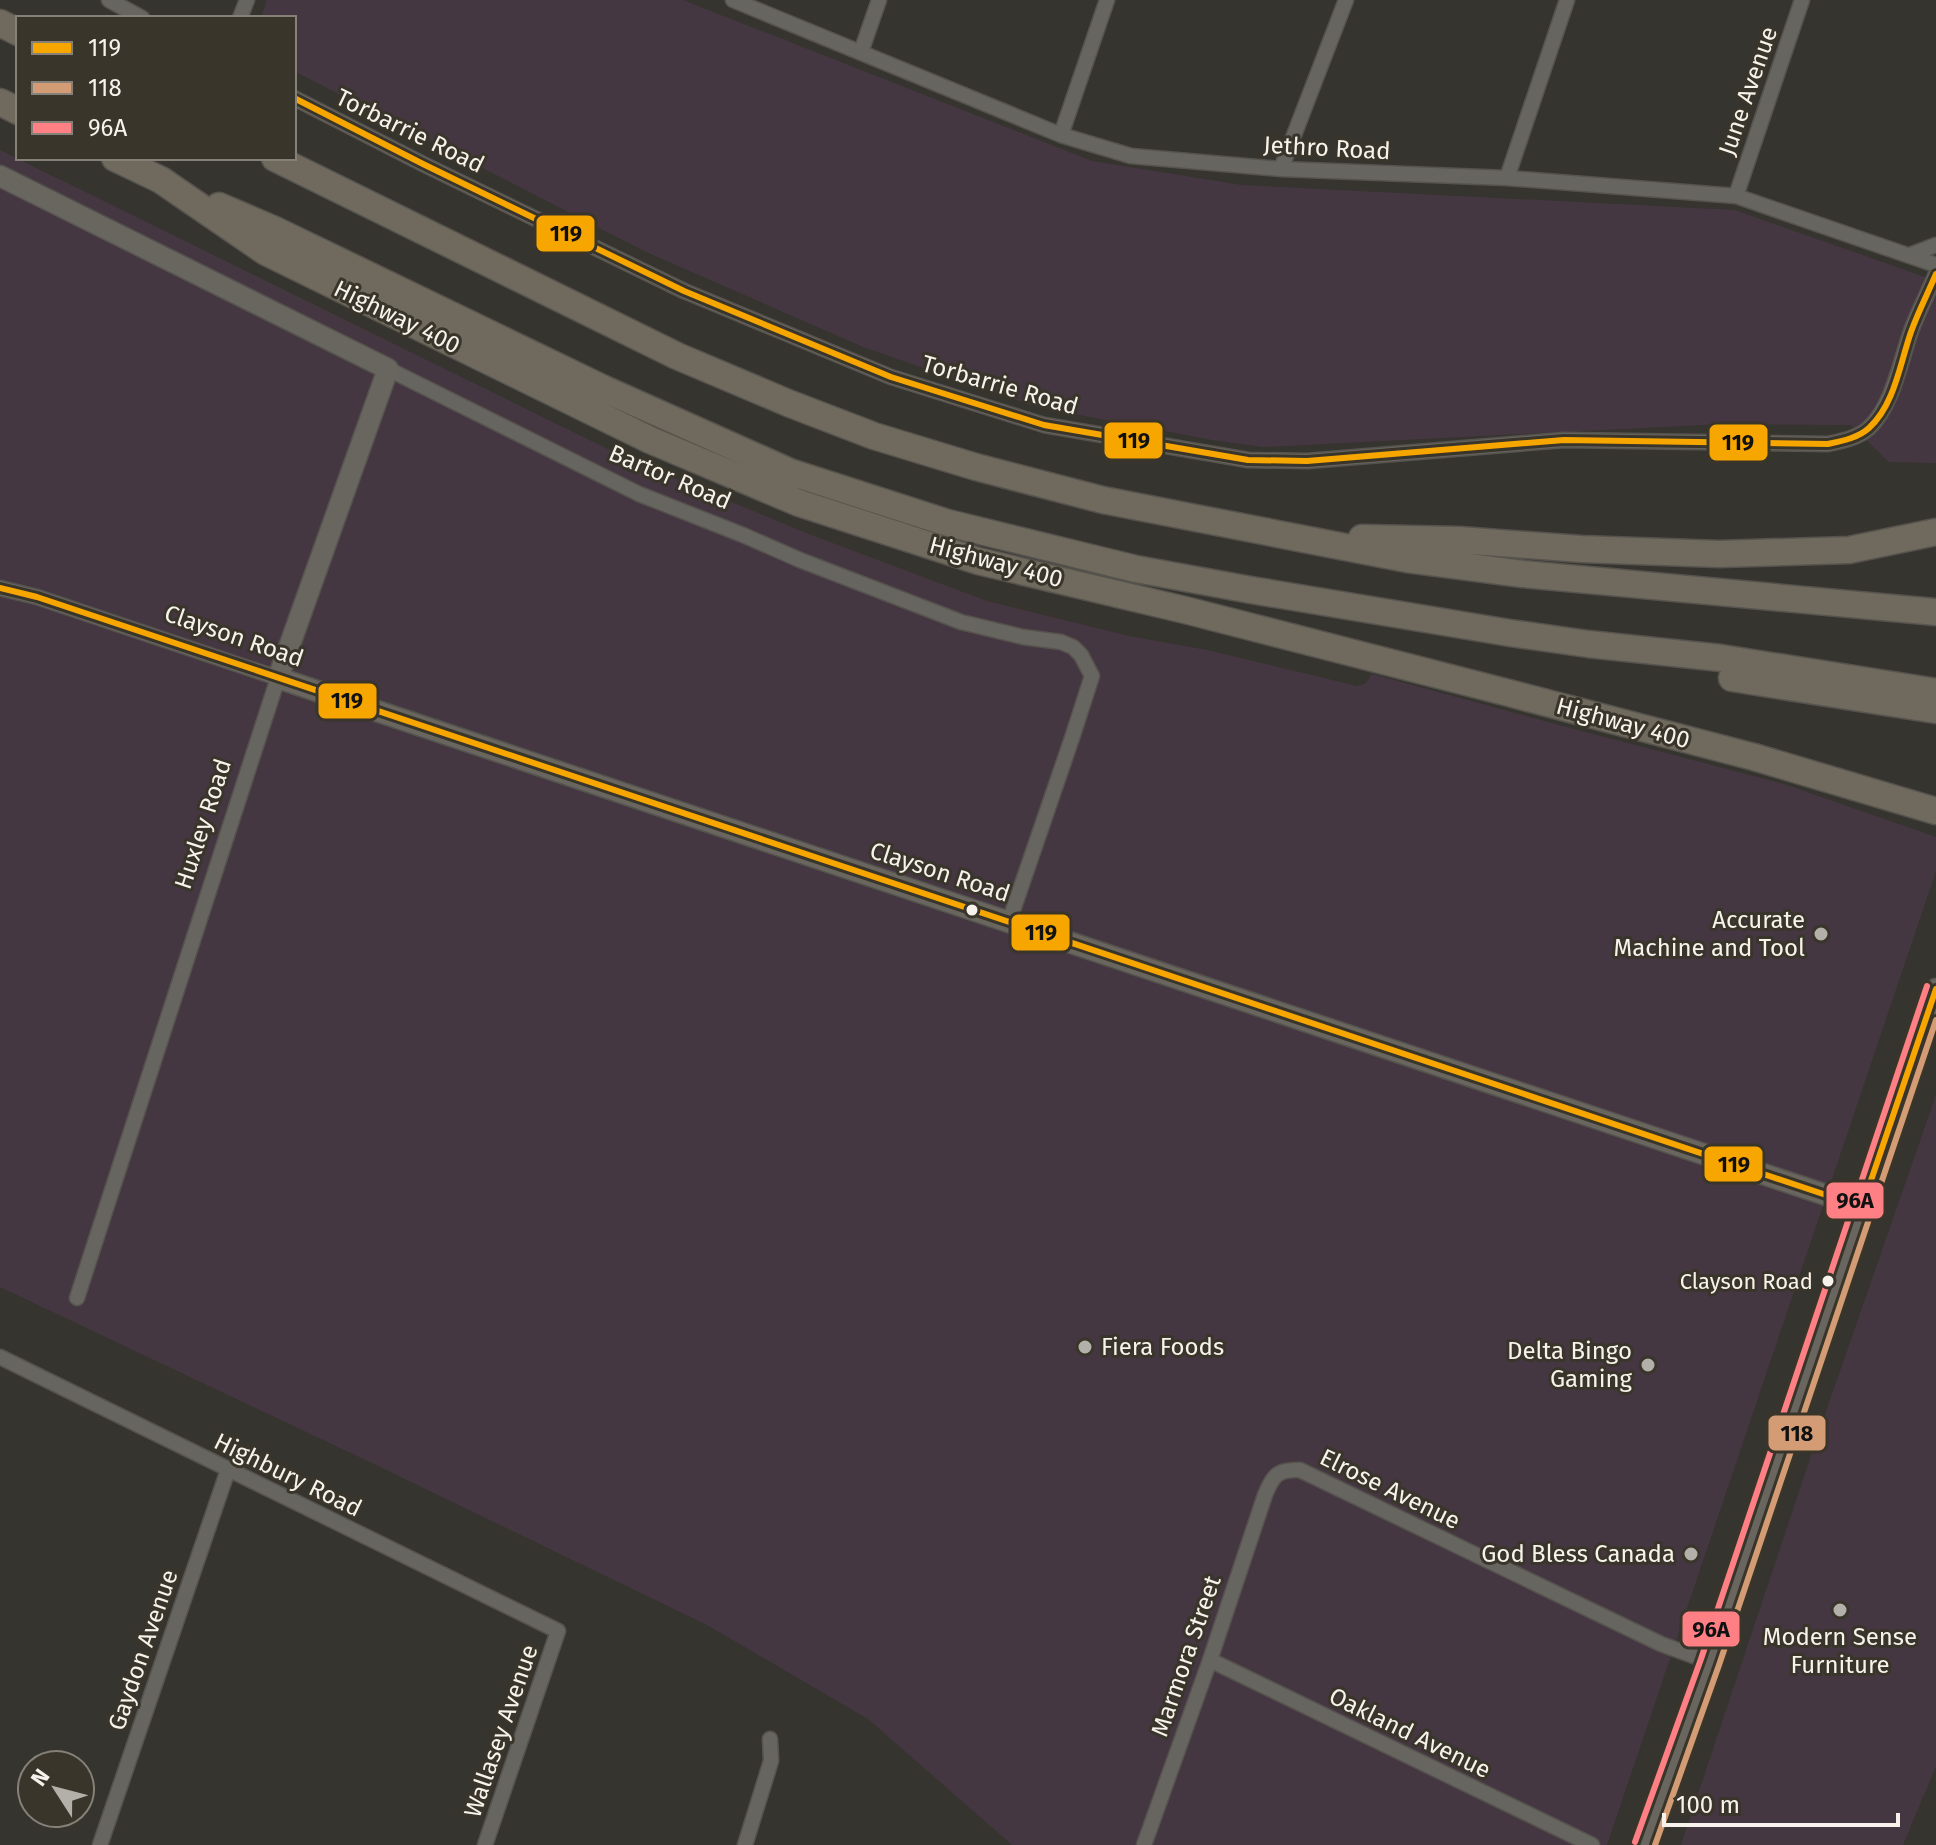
<svg xmlns="http://www.w3.org/2000/svg" width="1936" height="1845" viewBox="0 0 1936 1845" font-family="'Fira Sans',sans-serif">
<rect width="100%" height="100%" fill="#36342e"/>
<!-- industrial -->
<path fill="#453742" d="M267,0h416l409,161 150,24 493,25 201,71v182l-47,-1 -38,-37 -128,-1 -460,23 -51,-7 -175,-33 -174,-60 -219,-96 -350,-180v-53h-33z
M0,150l628,309 178,74 181,68 142,35 78,14 150,36 8,-2 7,-10 187,51 225,59 152,53v34l-329,974h-595l-144,-126 -161,-94 -331,-160 -376,-178z
M1936,1095v671l-33,79h-222l141,-422z"/>
<g fill="none" stroke-linecap="round" stroke-linejoin="round">
<defs>
<path id="street" d="M109,0l33,18
M733,0l328,135 70,21 150,13 226,9 229,18 200,69
M240,18l7,-18
M861,52l18,-52
M294,98l129,66 261,127 207,86 153,48 204,35 59,1 257,-21 264,4c14,-3 30,-6 41,-16 24,-23 31,-66 42,-97 7,-19 17,-38 25,-57
M1061,135l46,-135
M1281,169l65,-169
M1507,178l60,-178
M1736,196l66,-196
M1910,255l26,-10
M388,369l251,125 104,41 57,25 161,62 62,15 38,5 12,5 8,8 11,21 -20,62 -63,184
M0,588l37,9 241,81 -201,620
M0,1357l558,274 -73,214
M1210,1660l382,185
M100,1845l128,-375
M745,1845l26,-84 -1,-22
M1144,1845l66,-185 55,-165c8,-20 13,-26 35,-25l361,174 49,18"/>
<path id="secondary" d="M0,176l388,193 -110,309 1584,529
M1644,1845l66,-183 226,-673"/>
<path id="highway" d="M0,23l18,9
M0,102l18,9
M115,158l46,22 105,72 384,188 149,63 179,58 207,49 324,83 245,64 182,54
M275,158l402,198 111,47 86,33 102,31 127,33 304,59 116,15 413,38
M219,206l56,24 327,158 188,84 158,51 188,46 115,21 259,43 78,11 133,14 215,34
M1362,538l97,2 122,9 138,5 130,-4 87,-18
M1732,678l204,32"/>
</defs>
<!-- street casing -->
<use href="#street" stroke="#56534e" stroke-width="17"/>
<!-- secondary casing -->
<use href="#secondary" stroke="#56534e" stroke-width="23"/>
<!-- highway casing -->
<use href="#highway" stroke="#56534e" stroke-width="29"/>
<!-- street -->
<use href="#street" stroke="#676560" stroke-width="14"/>
<!-- secondary -->
<use href="#secondary" stroke="#69665f" stroke-width="20"/>
<!-- highway -->
<use href="#highway" stroke="#6f6a5d" stroke-width="26"/>
<defs>
<path id="bus-1" d="M294,98l129,66 261,127 207,86 153,48 204,35 59,1 257,-21 264,4c14,-3 30,-6 41,-16 26,-24 31,-65 42,-96 7,-20 17,-39 25,-58
M0,588l37,9 1825,610 74,-218"/>
<path id="bus-2" d="M1655,1845l64,-180 217,-645"/>
<path id="bus-3" d="M1635,1842l66,-183 226,-673"/>
</defs>
<!-- bus-1 casing -->
<use href="#bus-1" stroke="#3a352a" stroke-width="12"/>
<!-- bus-2 casing -->
<use href="#bus-2" stroke="#3a352a" stroke-width="12"/>
<!-- bus-3 casing -->
<use href="#bus-3" stroke="#3a352a" stroke-width="12"/>
<!-- bus-1 -->
<use href="#bus-1" stroke="#f7a600" stroke-width="6"/>
<!-- bus-2 -->
<use href="#bus-2" stroke="#d39c74" stroke-width="6"/>
<!-- bus-3 -->
<use href="#bus-3" stroke="#ff8084" stroke-width="6"/>
</g>
<!-- markers -->
<g fill="#f7f3ec" stroke="#3a352a" stroke-width="3">
<circle cx="972" cy="910" r="7"/>
<circle cx="1828" cy="1281" r="7"/>
</g>
<g fill="#b3b0aa" stroke="#3a352a" stroke-width="3">
<circle cx="1821" cy="934" r="8"/>
<circle cx="1085" cy="1347" r="8"/>
<circle cx="1648" cy="1365" r="8"/>
<circle cx="1691" cy="1554" r="8"/>
<circle cx="1840" cy="1610" r="8"/>
</g>
<g text-anchor="middle" stroke-width="6" stroke-linejoin="round" paint-order="stroke">
<!-- bus labels -->
<g font-size="22" fill="#f7f3ec" stroke="#3a352a" text-anchor="end">
<text x="1813" y="1289">Clayson Road</text>
</g>
<!-- street labels -->
<g font-size="24" fill="#f7f3ec" stroke="#3a352a">
<text transform="translate(1748 91) rotate(-71)" y="8">June Avenue</text>
<text transform="translate(410 131) rotate(26)" y="8">Torbarrie Road</text>
<text transform="translate(1327 148) rotate(3)" y="8">Jethro Road</text>
<text transform="translate(397 317) rotate(26)" y="8">Highway 400</text>
<text transform="translate(1000 385) rotate(16)" y="8">Torbarrie Road</text>
<text transform="translate(670 477) rotate(23)" y="8">Bartor Road</text>
<text transform="translate(996 562) rotate(15)" y="8">Highway 400</text>
<text transform="translate(234 636) rotate(19)" y="8">Clayson Road</text>
<text transform="translate(1623 723) rotate(15)" y="8">Highway 400</text>
<text transform="translate(203 824) rotate(-72)" y="8">Huxley Road</text>
<text transform="translate(940 872) rotate(18)" y="8">Clayson Road</text>
<text transform="translate(288 1475) rotate(26)" y="8">Highbury Road</text>
<text transform="translate(1390 1489) rotate(26)" y="8">Elrose Avenue</text>
<text transform="translate(143 1650) rotate(-71)" y="8">Gaydon Avenue</text>
<text transform="translate(1186 1656) rotate(-71)" y="8">Marmora Street</text>
<text transform="translate(501 1731) rotate(-71)" y="8">Wallasey Avenue</text>
<text transform="translate(1410 1733) rotate(26)" y="8">Oakland Avenue</text>
</g>
<!-- poi labels -->
<g font-size="24" fill="#f7f3ec" stroke="#3a352a" text-anchor="end">
<text x="1805" y="928">Accurate<tspan x="1805" dy="28">Machine and Tool</tspan></text>
<text x="1101" y="1355" text-anchor="start">Fiera Foods</text>
<text x="1632" y="1359">Delta Bingo<tspan x="1632" dy="28">Gaming</tspan></text>
<text x="1675" y="1562">God Bless Canada</text>
<text x="1840" y="1645" text-anchor="middle">Modern Sense<tspan x="1840" dy="28">Furniture</tspan></text>
</g>
</g>
<g stroke="#3a352a" stroke-width="3">
<rect x="535" y="214" width="61" height="39" rx="8" fill="#f7a600"/>
<rect x="1103" y="421" width="61" height="39" rx="8" fill="#f7a600"/>
<rect x="1708" y="423" width="61" height="39" rx="8" fill="#f7a600"/>
<rect x="317" y="682" width="61" height="38" rx="8" fill="#f7a600"/>
<rect x="1010" y="913" width="61" height="39" rx="8" fill="#f7a600"/>
<rect x="1703" y="1145" width="61" height="38" rx="8" fill="#f7a600"/>
<rect x="1825" y="1181" width="60" height="39" rx="8" fill="#ff8084"/>
<rect x="1767" y="1414" width="60" height="38" rx="8" fill="#d39c74"/>
<rect x="1681" y="1610" width="60" height="38" rx="8" fill="#ff8084"/>
</g>
<g font-size="22" text-anchor="middle" font-weight="bold" fill="#111">
<text x="566" y="241">119</text>
<text x="1134" y="448">119</text>
<text x="1738" y="450">119</text>
<text x="347" y="708">119</text>
<text x="1041" y="940">119</text>
<text x="1734" y="1172">119</text>
<text x="1855" y="1208">96A</text>
<text x="1797" y="1441">118</text>
<text x="1711" y="1637">96A</text>
</g>
<!-- legend -->
<rect x="16" y="16" width="280" height="144" fill="#3a352a" stroke="#868178" stroke-width="2"/>
<rect x="32" y="42" width="40" height="12" fill="#f7a600" stroke="#868178" stroke-width="2"/>
<text x="88" y="56" font-size="24" fill="#f7f3ec">119</text>
<rect x="32" y="82" width="40" height="12" fill="#d39c74" stroke="#868178" stroke-width="2"/>
<text x="88" y="96" font-size="24" fill="#f7f3ec">118</text>
<rect x="32" y="122" width="40" height="12" fill="#ff8084" stroke="#868178" stroke-width="2"/>
<text x="88" y="136" font-size="24" fill="#f7f3ec">96A</text>
<!-- north arrow -->
<g transform="translate(56 1789) rotate(306)"><circle r="38" fill="#3a352a" stroke="#868178" stroke-width="2"/>
<path d="M0-6L14 30L0 20L-14 30Z" fill="#b3b0aa"/>
<text y="-12" font-size="22" font-weight="bold" text-anchor="middle" fill="#f7f3ec">N</text>
</g>
<!-- scale -->
<path d="M1664 1813v12h234v-12" fill="none" stroke="#f7f3ec" stroke-width="4"/>
<text x="1676" y="1813" font-size="24" fill="#f7f3ec" stroke="#3a352a" stroke-width="6" paint-order="stroke">100 m</text>
</svg>
